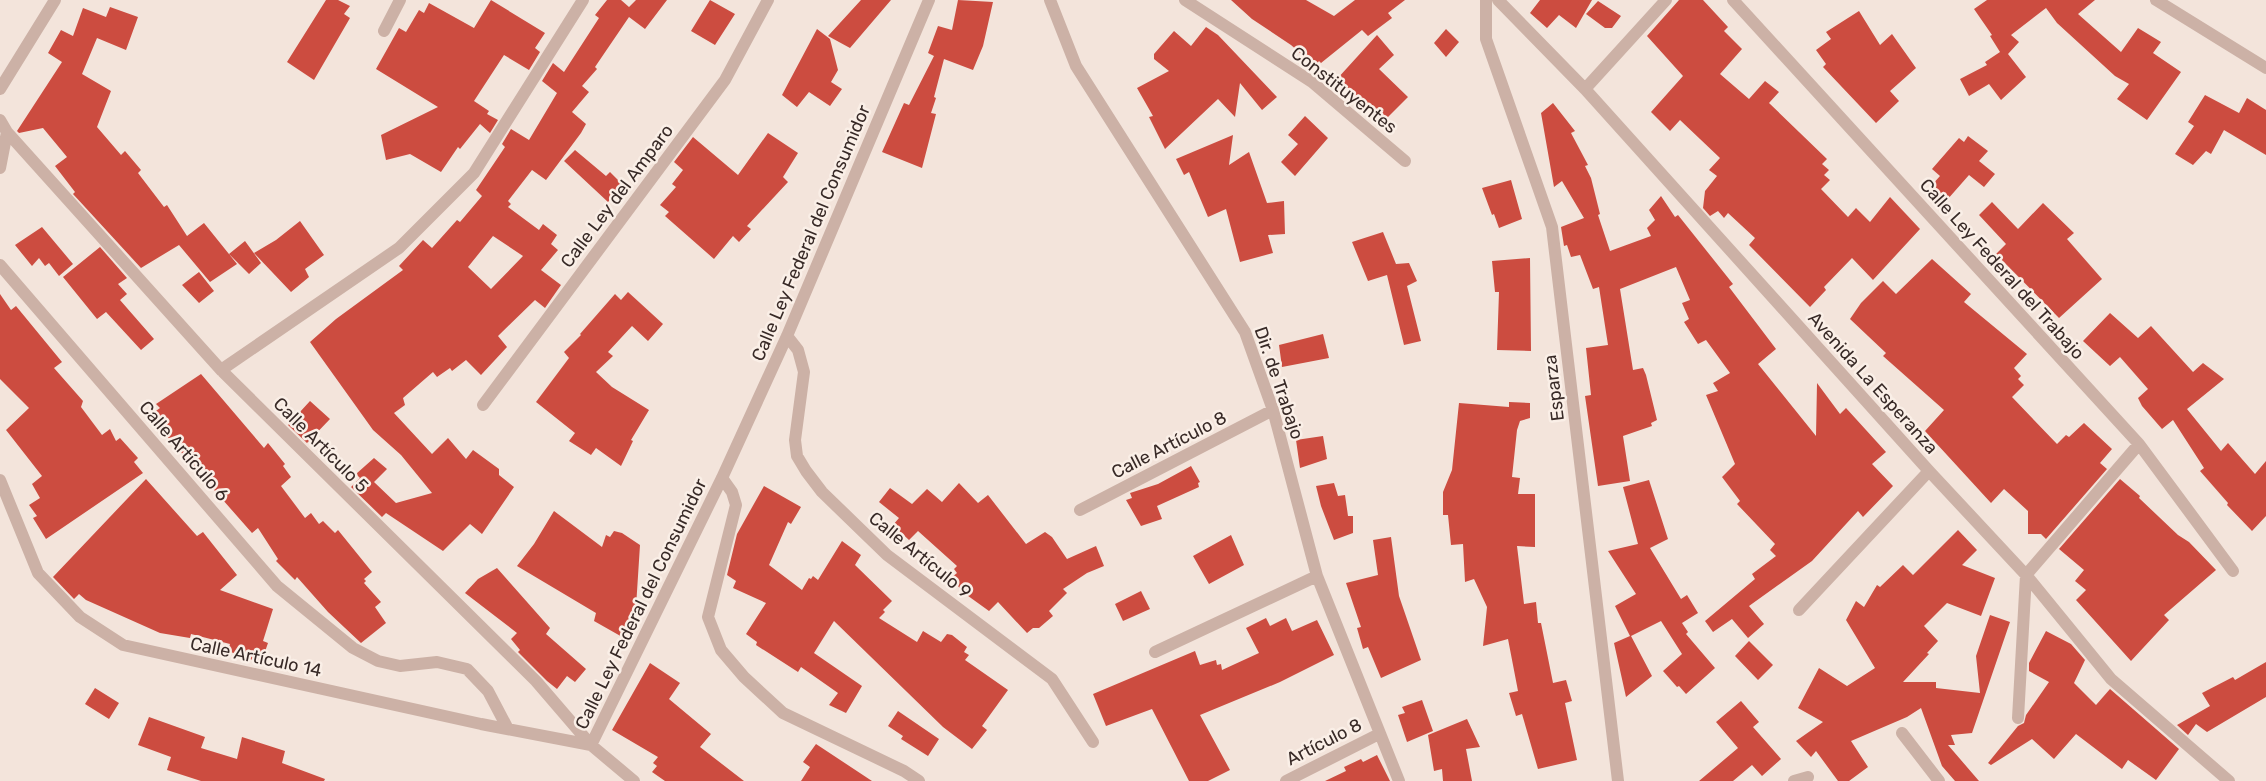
<svg xmlns="http://www.w3.org/2000/svg" width="2266" height="781" viewBox="0 0 2266 781" font-family="Rubik,sans-serif">
<rect width="100%" height="100%" fill="#f3e4db"/>
<!-- building -->
<path fill="#cc4c40" fill-rule="evenodd" d="M326,0h12l12,6 -6,8 6,4 -36,62 -27,-18z
M491,0l54,33 -10,15 5,4 -11,18 -25,-15 -30,46 15,10 -2,3 11,6 -8,13 -10,-9 -20,25 -2,-2 -17,25 -31,-18 -24,6 -5,-25 57,-28 -62,-38 23,-41 7,4 13,-22 5,3 5,-10 45,25z
M607,0h14l8,7 7,-7h31l-22,29 -16,-12 -34,50 2,2 -15,17 7,6 -17,20 14,12 -5,9 -35,47 -14,-10 -24,31 3,3 -3,3 31,23 4,-6 14,11 -6,9 7,6 -17,20 20,15 -16,23 -10,-8 -37,36 9,11 -26,28 -15,-15 -14,11 -2,-3 -13,9 -4,-5 -30,26 2,7 -11,8 38,41 16,-16 18,21 7,-9 26,19v6l15,12 -32,47 -12,-10 -27,27 -57,-38 -4,4 -31,-30 9,-9 -4,-4 18,-16 13,11 -13,13 22,21 36,-10 -31,-38 -28,-25 -63,-88 26,-23 67,-49 -4,-4 24,-26 9,8 25,-28 3,2 22,-26 -6,-6 29,-43 -3,-3 9,-15 18,11 28,-47 -15,-12 11,-18 11,9 35,-54 -4,-3zM493,236l30,20 -32,33 -23,-22z
M710,0l25,14 -20,31 -24,-14z
M861,0h30l-41,48 -22,-12z
M958,0l35,2 -10,44 -10,24 -29,-11 -10,38 2,1 -5,15 5,1 -14,54 -40,-16 22,-49 5,2 25,-49 -6,-3 10,-27 14,4z
M1231,0h75l28,16 21,-16h50l-17,13 4,5 -24,18 -6,-6 -41,33 -2,-2 -4,5 -24,-21 -39,-26z
M1540,0h52l-16,28 -17,-13 -12,13 -17,-15z
M1679,0h24l25,27 -4,4 18,18 -22,25 29,25 16,-18 14,11 -10,11 58,56 -5,5 7,6 -5,5 6,5 -9,9 27,28 8,-9 14,14 20,-25 30,32 -47,51 -21,-22 -28,29 2,3 -16,17 -61,-62 6,-7 -27,-25 -4,5 -6,-7 -8,5 -7,-8 2,-17 12,-15 -8,-6 11,-12 -40,-38 -10,11 -19,-19 32,-36 -36,-40z
M1987,0h108l-17,14 43,38 17,-24 23,14 -8,11 28,19 -34,48 -30,-21 12,-15 -14,-8 -58,-53 -11,-15 -35,27 8,7 -11,12 18,23 -25,23 -12,-16 -20,12 -9,-17 27,-14 -2,-3 15,-10 -10,-16 2,-1 -18,-26z
M1598,1l23,15 -9,12h-7l-19,-14z
M110,7l28,10 -12,33 -29,-12 -15,36 29,17 -14,36 24,28 4,-4 16,19 -3,3 26,34 3,-2 20,31 17,-13 33,41 -27,18 -31,-37 -38,23 -68,-74 2,-2 -20,-26 12,-9 -24,-29 -24,5 -2,-2 45,-69 -14,-9 13,-23 12,6 10,-28 23,9z
M1859,11l21,34 12,-11 24,34 -26,23 9,10 -23,22 -53,-56 3,-3 -10,-14 15,-11 -5,-7z
M1206,27l12,8 59,62 -15,13 -22,-27 -5,34 -17,-18 -53,50 -16,-32 4,-1 -16,-28 32,-17 -15,-12v-5l20,-23 17,15z
M817,29l13,10 8,31 -7,12 11,7 -12,17 -21,-14 -12,15 -15,-12z
M1446,29l13,13 -13,15 -12,-14z
M1377,35l17,20 -15,14 29,28 -25,25 -46,-43z
M2205,95l34,18 8,-15 19,12v45l-42,-25 -13,24 -5,-3 -13,14 -18,-11 19,-28 -6,-4z
M1553,103l22,28 -4,2 17,32 -3,1 6,12 9,36 -2,1 12,36 41,-15 -4,-8 8,-8 -6,-10 12,-14 14,21 3,-2 55,69 -4,3 47,62 -18,15 58,72 1,-53 23,31 6,-6 40,44 -14,12 21,22 -30,31 -5,-6 -46,50 -63,45 15,18 -16,14 -16,-19 -19,13 -8,-11 50,-42 -3,-5 24,-18 -6,-6 5,-6 -38,-40 3,-3 -18,-24 13,-13 -29,-69 12,-4 -5,-8 17,-10 -24,-33 -8,4 -14,-22 5,-3 -7,-16 8,-3 -14,-33 -56,22 13,81 10,-2 3,7 11,45 -6,3 1,3 -29,10 7,45 -32,5 -13,-90 6,-1 -5,-47 22,-3 -9,-58 -6,2 -13,-34 -9,2 -4,-12 -3,1 -3,-19 23,-9 -22,-37 -8,6 -13,-74z
M1305,116l23,22 -33,38 -14,-14 17,-18 -10,-9z
M768,133l30,20 -15,24 5,5 -41,44 4,3 -12,13 -6,-6 -19,23 -49,-43 4,-4 -9,-7 16,-18 -4,-3 11,-14 -9,-8 19,-25 45,38z
M1233,135l-4,30 20,-13 18,51 17,-2 1,33 -17,1 5,18 -33,9 -14,-53 -18,8 -19,-45 -5,3 -8,-16z
M1968,136l20,15 -9,10 16,13 -11,13 -15,-12 -22,25 -16,-14 9,-10 -8,-7 27,-31 5,4z
M575,150l31,26 4,-4 13,13 -15,17 -44,-41z
M1511,180l11,39 -23,9 -5,-14 -2,1 -10,-27z
M1992,202l26,27 25,-26 31,30 -7,6 35,40 -43,39 -63,-64 10,-10 -27,-29z
M300,221l24,34 -19,14 4,8 -18,15 -37,-39 22,-13z
M42,227l31,37 -14,12 -10,-13 -4,3 -6,-8 -7,8 -17,-21z
M1383,232l13,32 13,-1 8,18 -10,5 14,55 -17,4 -17,-70 -19,6 -16,-39z
M245,241l16,22 -12,11 -20,-20z
M100,247l27,31 -9,6 9,10 -7,6 34,39 -13,11 -35,-38 -9,7 -34,-42z
M1530,258l1,93 -34,-1 2,-58h-4l-3,-31z
M1932,259l39,35 -7,8 63,52 -13,14 7,8 -3,3 6,6 -12,12 45,47 9,-9 3,2 15,-14 28,26 -12,14 7,6 -61,70 -5,-5h-13v-23l-24,-22 -13,14 -66,-72 19,-21 -61,-54 3,-3 -36,-34 11,-16 22,-22 13,13z
M199,272l15,19 -15,12 -17,-18z
M628,292l35,32 -15,17 -16,-15 -24,26 5,4 -17,16 16,15 37,23 -18,30 2,1 -12,25 -25,-18 -5,7 -22,-14 6,-8 -39,-31 33,-44 -5,-6 17,-17 -1,-1 35,-40 6,6z
M0,294l11,16 5,-4 46,56 -8,6 29,33 -2,6 21,28 8,-6 6,12 4,-3 18,20 -4,4 9,11 -97,66 -13,-21 4,-2 -8,-11 11,-7 -8,-14 10,-8 -36,-46 23,-22 -29,-29z
M2110,313l28,25 13,-12 42,46 10,-9 21,16 -37,30 34,42 7,-8 27,31 11,-13v55l-14,15 -25,-26 1,-2 -28,-32 4,-3 -31,-48 -11,9 -20,-23 -4,-8 10,-9 -28,-32 -10,9 -27,-25z
M1323,334l6,24 -47,9 -3,-22z
M201,374l63,74 4,-5 17,21 -2,2 8,11 -10,9 24,32 6,-5 8,11 4,-3 12,12 3,-3 34,42 -8,7 2,2 -2,2 17,19 -6,5 11,16 -25,20 -33,-31 -31,-35 -2,3 -19,-19 2,-2 -20,-31 -6,5 -103,-117 11,-8 -4,-4z
M310,401l20,18 -23,24 -19,-18z
M1509,402l21,1v15l-10,3 -3,9 -5,47 8,1 -2,16h17v53l-18,-1 7,58 12,-2 2,21h3l12,60 13,-3 6,21 -7,2 12,57 -39,9 -16,-55 -6,2 -7,-23 9,-2 -10,-52 -25,7 4,-39 -13,-28 -9,3 -2,-38 -12,1 -3,-30h-5v-23l9,-22 7,-67 50,4z
M1323,436l4,23 -27,9 -4,-28z
M1191,466l9,16 -2,1 1,4 -42,19 5,13 -21,7 -15,-26 6,-2 -2,-5 28,-9z
M146,479l51,57 6,-4 34,43 -17,15 53,19 -10,32 5,2 -7,20 -33,-12 2,-7 -39,-10 -1,4 -30,-5 -74,-33 -7,-6 -5,5 -21,-22z
M2120,479l20,17 -1,2 39,37 11,7 27,28 -52,45 5,5 -38,41 -55,-61 10,-10 -11,-9 9,-11 -25,-21z
M1649,480l19,59 -18,9 31,51 6,-4 11,18 -16,10 6,9 -2,2 29,34 -29,26 -7,-8 -2,1 -14,-16 19,-17 -21,-33 -30,15 21,40 -26,21 -12,-54 16,-7 -15,-30 21,-12 -28,-43 30,-7 -15,-57z
M959,483l19,20 10,-8 38,49 19,-12 7,5 15,22 29,-13 8,20 -17,7 -24,16 4,4 -18,18 4,5 -14,12h-6l-6,5 -29,-31 -9,9 -25,-18 -13,-15 6,-5 -3,-4 3,-3 -39,-35 -9,9 -16,-15 6,-7 -20,-16 11,-14 22,16 15,-15 15,13z
M1334,483l4,13 7,-1 3,21h5v17l-19,7 -13,-34 -5,-20z
M764,486l37,21 -10,17 -3,-2 -19,43 33,25 7,-12 2,1 2,-3 5,4 24,-39 19,14 -6,10 37,36 -9,9 2,2 -6,6 38,24 6,-11 18,11 6,-8 5,1 15,12 -3,5 5,3 -4,5 43,30 -26,36 5,4 -15,19 -29,-22 -109,-106 -20,32 48,33 -16,27 -17,-8 9,-12 -37,-26 -3,5 -42,-27 1,-3 -11,-8 20,-31 -33,-15 3,-7 -9,-6 10,-41z
M554,511l48,36 4,-12 4,2 4,-6 8,2 18,12 -4,62 -12,31 -30,-17 2,-8 -79,-47 17,-22z
M1958,530l19,20 -15,15 33,13 -14,38 -34,-13 -23,23 14,15 -11,12 2,1 -26,28h33v6l44,5 -4,-37 14,-41 20,7 -38,111 -21,2 4,10h-7l31,36h-24l-13,-15 -21,-58 -14,9 -56,24 17,26 -19,14h-11l-22,-30 -5,6 -15,-16 27,-19 -25,-14 21,-40 28,18 28,-18 -29,-48 10,-19 8,6 13,-22 3,2 23,-22 10,10z
M1231,535l13,30 -35,19 -16,-28z
M1391,537l8,59 22,64 -40,18 -13,-31 -5,2 -6,-21 4,-1 -15,-44 32,-8 -5,-35z
M497,568l53,60 -4,6 40,35 -11,13 -8,-6 -10,13 -10,-8 -29,-29 2,-2 -9,-11 6,-6 -52,-40 13,-14z
M1141,591l9,18 -27,12 -8,-17z
M1266,618l4,8 16,-8 6,13 25,-11 17,35 -54,27 -80,33 30,55 -22,11h-19l-37,-72 -46,17 -13,-32 102,-43 5,14 16,-5 1,5 4,-1 1,6 37,-17 -13,-25z
M2046,631l25,13 14,16 -11,23 22,22 14,-16 69,60 -23,31 -28,-20 -6,9 -46,-35 -22,25 -22,-20 -41,26 -3,-2 30,-37 6,-3 2,-8 23,-33 -20,-11v-8z
M1749,641l24,24 -15,15 -23,-24z
M2266,662v35l-59,35 -11,-8 -8,11 -11,-10 33,-19 -8,-13 31,-16 2,3z
M650,663l30,20 -11,16 42,35 -11,13 44,34h-79l-13,-9 5,-6 -4,-3 5,-6 -46,-27z
M95,688l24,15 -10,16 -24,-15z
M1422,700l11,31 -26,11 -9,-27 7,-2 -3,-6z
M1741,701l18,21 -6,5 28,32 -19,17 -10,-11 -19,16h-34l39,-33 -22,-26z
M898,711l41,28 -11,17 -27,-17 2,-3 -15,-10z
M149,717l56,20 -4,11 36,11 5,-22 43,14 -3,12 43,16 -1,2h-123l-34,-11 4,-13 -33,-12z
M1467,719l13,28 -14,2 6,32h-29l-1,-12 -8,2 -6,-36z
M816,744l56,37h-71l9,-14 -7,-5z
M1377,755l13,26h-65l21,-10 -2,-4 17,-8 2,3z"/>
<g fill="none" stroke-linecap="round" stroke-linejoin="round">
<!-- minor -->
<path stroke="#ccb1a6" stroke-width="12" d="M1050,0l26,66 169,266 28,78 44,166 82,205
M1185,0l127,82 93,79
M1486,0v39l66,188 66,554
M1498,0l87,89 344,382 97,104 85,104 118,102
M1733,0l406,444 94,127
M2156,0l110,68
M384,31l16,-31
M0,89l55,-89
M1585,89l81,-89
M0,120l7,12 214,238 315,311 55,64 43,36
M0,168l7,-36
M0,265l277,321 76,62 25,13 22,5 37,-4 30,7 21,22 20,38
M787,336l11,14 6,22 -9,68 2,16 9,15 16,21 65,63 165,124 41,63
M221,370l178,-122 75,-75 109,-173
M483,405l242,-325 43,-80
M722,478l10,14 4,13 -28,112 13,33 23,27 39,36 121,58 15,10
M0,480l38,93 42,44 43,28 358,79 110,21
M1080,510l193,-100
M1799,610l130,-139
M1155,652l162,-76
M2018,718l8,-143 113,-131
M1902,733l37,48
M591,745l131,-267 65,-142 142,-336
M1286,781l93,-47
M1794,781l14,-4"/>
</g>
<g text-anchor="middle" stroke-width="5" stroke-linejoin="round" paint-order="stroke">
<!-- street labels -->
<g font-size="18" fill="#382a27" stroke="#faefe7">
<text transform="translate(1344 90) rotate(38)" y="6">Constituyentes</text>
<text transform="translate(617 196) rotate(-53)" y="6">Calle Ley del Amparo</text>
<text transform="translate(811 233) rotate(-67)" y="6">Calle Ley Federal del Consumidor</text>
<text transform="translate(2002 269) rotate(48)" y="6">Calle Ley Federal del Trabajo</text>
<text transform="translate(1279 383) rotate(71)" y="6">Dir. de Trabajo</text>
<text transform="translate(1873 383) rotate(48)" y="6">Avenida La Esperanza</text>
<text transform="translate(1554 388) rotate(-97)" y="6">Esparza</text>
<text transform="translate(321 445) rotate(45)" y="6">Calle Artículo 5</text>
<text transform="translate(1169 445) rotate(-27)" y="6">Calle Artículo 8</text>
<text transform="translate(184 451) rotate(49)" y="6">Calle Artículo 6</text>
<text transform="translate(920 555) rotate(39)" y="6">Calle Artículo 9</text>
<text transform="translate(641 604) rotate(-64)" y="6">Calle Ley Federal del Consumidor</text>
<text transform="translate(256 657) rotate(12)" y="6">Calle Artículo 14</text>
<text transform="translate(1324 742) rotate(-27)" y="6">Artículo 8</text>
</g>
</g>
</svg>
